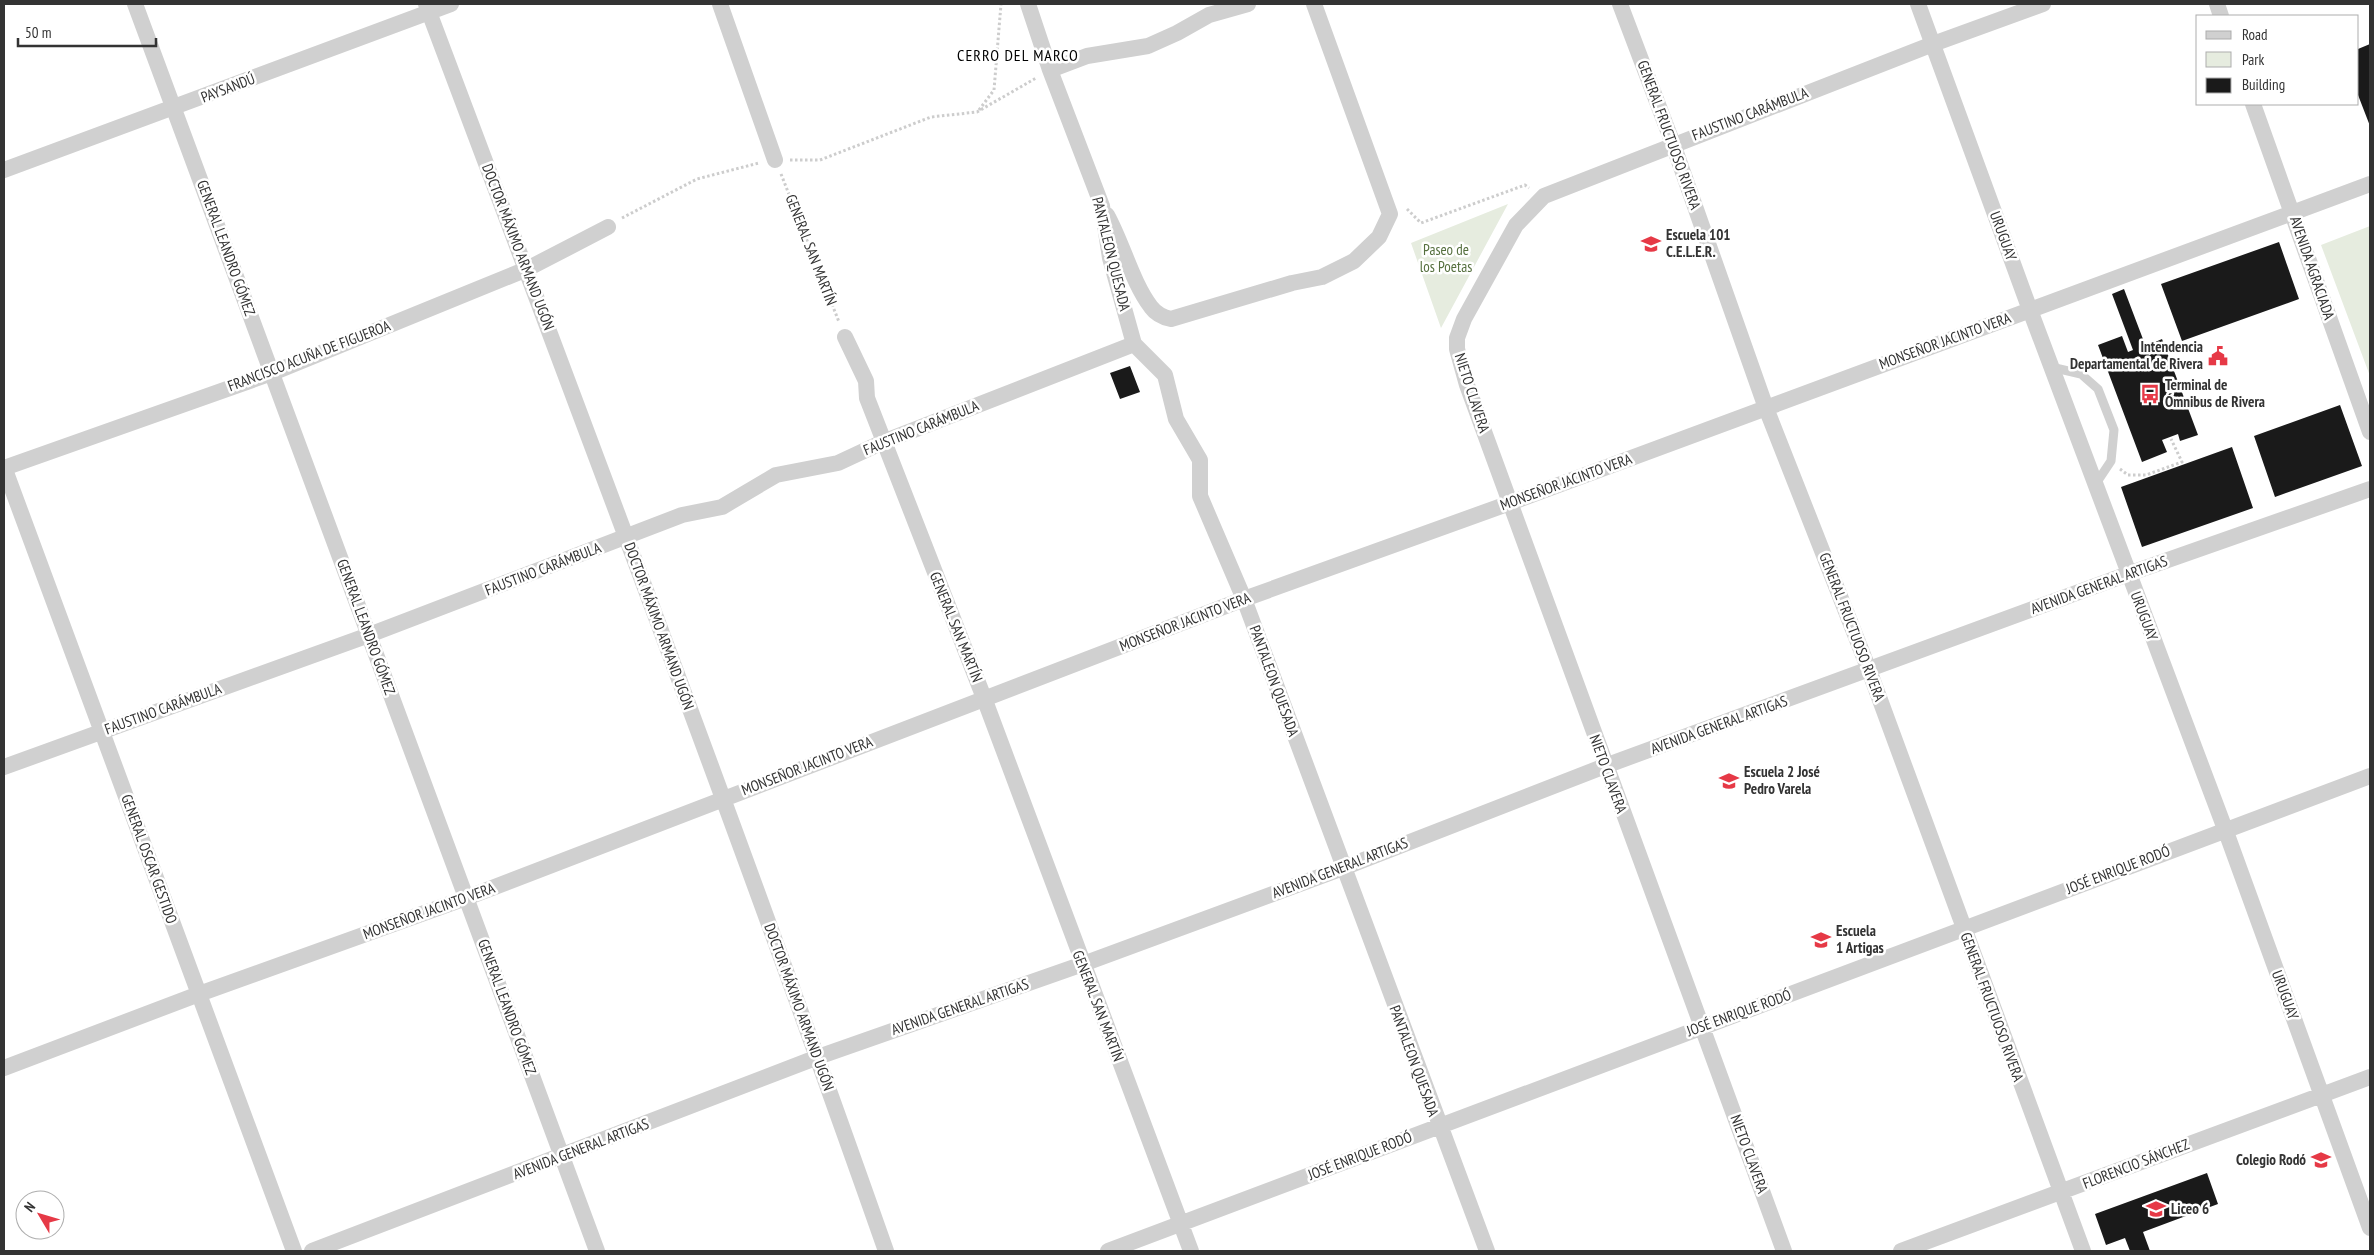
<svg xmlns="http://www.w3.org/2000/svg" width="2374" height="1255" viewBox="0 0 2374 1255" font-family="'PT Sans Narrow',sans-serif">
<rect width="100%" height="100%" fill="#fff"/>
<!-- green -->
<path fill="#e6ecdf" d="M1508,204l-67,124 -30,-85z
M2370,226v150l-49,-131z"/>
<!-- building -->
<path fill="#1a1a1a" d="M2370,44v82l-12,-31v-46z
M2279,242l20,57 -117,42 -21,-57z
M2124,289l25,66 7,-3 -3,-9 9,-4 36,96 -18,6 -2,-7 -16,6 5,12 -25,10 -44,-117 24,-9 6,16 5,-2 -21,-56z
M1130,366l10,26 -20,7 -10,-26z
M2340,405l22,61 -87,31 -21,-61z
M2232,447l21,61 -111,39 -21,-60z
M2207,1173l11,31 -75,28 7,19h-20l-5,-13 -19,7 -11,-31z"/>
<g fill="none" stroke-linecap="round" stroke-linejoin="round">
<!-- path -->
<path stroke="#cdcdcd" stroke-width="3" stroke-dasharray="2.5 2.5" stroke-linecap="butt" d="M979,110l15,-20 7,-86
M790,160h30l111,-43 46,-5 59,-34
M781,174l58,148
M1407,209l14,14 104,-38 4,3
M622,218l75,-39 62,-16
M2120,469l8,6h18l36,-13 -11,-23"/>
<!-- lane -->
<path stroke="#d0d0d0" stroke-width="9" d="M2051,367l30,7 17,15 16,41 -3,31 -16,24"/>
<!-- street -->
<path stroke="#d0d0d0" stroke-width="16" d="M135,4l462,1247
M426,4c156,415 313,829 460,1247
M720,4l55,156
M1028,4l22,66 52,136 8,52 24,86 31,31 11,44 24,41v36l44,103 243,652
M1620,4l53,140 93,264 103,262 214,581
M1918,4l112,306 195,519 145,399
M2217,4l4,12
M1050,70l37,-14 61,-10 29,-13 32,-18 39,-11
M2253,104l117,328
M4,170l447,-166
M1107,215c16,29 25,67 44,92 5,7 11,10 20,12l121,-36 30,-6 32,-16 25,-24 11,-23 -76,-210
M845,337l21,44 1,17 117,300 207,553
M4,467l290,784
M4,468l268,-95 255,-104 81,-42
M4,767l365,-132 313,-120 40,-8 54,-32 62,-12 45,-21 251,-98
M4,1068l195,-74 267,-96 778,-299 266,-96 860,-319
M312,1251l506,-194 265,-93 260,-96 262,-102 523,-192 242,-85
M1108,1251l1262,-475
M1784,1251l-317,-866 -10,-36v-11l7,-19 52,-94 28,-29 389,-152 110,-40
M1901,1251l469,-174"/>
</g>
<!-- icons -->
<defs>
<symbol id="school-bare" viewBox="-9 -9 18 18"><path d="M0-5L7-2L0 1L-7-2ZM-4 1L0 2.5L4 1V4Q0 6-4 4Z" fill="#e63946" stroke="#fff" stroke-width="2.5" paint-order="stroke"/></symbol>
<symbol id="civic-bare" viewBox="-9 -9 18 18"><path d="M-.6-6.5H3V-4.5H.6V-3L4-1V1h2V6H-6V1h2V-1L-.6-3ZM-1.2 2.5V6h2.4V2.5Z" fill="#e63946" stroke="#fff" stroke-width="2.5" paint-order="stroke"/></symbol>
<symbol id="bus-bare" viewBox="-9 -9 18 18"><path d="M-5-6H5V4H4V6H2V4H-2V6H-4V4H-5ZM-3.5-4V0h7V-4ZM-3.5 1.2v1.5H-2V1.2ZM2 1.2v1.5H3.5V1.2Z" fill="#e63946" stroke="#fff" stroke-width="2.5" paint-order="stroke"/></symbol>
</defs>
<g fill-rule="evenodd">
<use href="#school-bare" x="1637" y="230" width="28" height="28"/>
<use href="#civic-bare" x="2204" y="342" width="28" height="28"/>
<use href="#bus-bare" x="2136" y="380" width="28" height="28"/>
<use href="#school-bare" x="1715" y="767" width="28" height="28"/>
<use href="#school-bare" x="1807" y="926" width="28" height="28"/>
<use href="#school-bare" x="2307" y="1146" width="28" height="28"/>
<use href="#school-bare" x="2142" y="1195" width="28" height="28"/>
</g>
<g text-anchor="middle" stroke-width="5" stroke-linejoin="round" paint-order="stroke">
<!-- street labels -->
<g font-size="15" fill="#333" stroke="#fff">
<text transform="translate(228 88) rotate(-21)" y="5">PAYSANDÚ</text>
<text transform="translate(1750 114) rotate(-21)" y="5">FAUSTINO CARÁMBULA</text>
<text transform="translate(1669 135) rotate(70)" y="5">GENERAL FRUCTUOSO RIVERA</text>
<text transform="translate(2003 236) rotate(70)" y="5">URUGUAY</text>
<text transform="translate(518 247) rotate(69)" y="5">DOCTOR MÁXIMO ARMAND UGÓN</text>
<text transform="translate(226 248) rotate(70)" y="5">GENERAL LEANDRO GÓMEZ</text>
<text transform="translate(811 250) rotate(69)" y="5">GENERAL SAN MARTÍN</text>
<text transform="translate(1111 254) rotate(76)" y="5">PANTALEON QUESADA</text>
<text transform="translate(2312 268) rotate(71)" y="5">AVENIDA AGRACIADA</text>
<text transform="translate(1945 341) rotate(-20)" y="5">MONSEÑOR JACINTO VERA</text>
<text transform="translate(309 356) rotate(-21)" y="5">FRANCISCO ACUÑA DE FIGUEROA</text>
<text transform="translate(1472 393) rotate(72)" y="5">NIETO CLAVERA</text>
<text transform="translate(921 428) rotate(-22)" y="5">FAUSTINO CARÁMBULA</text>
<text transform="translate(1566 482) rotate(-20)" y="5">MONSEÑOR JACINTO VERA</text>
<text transform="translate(543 569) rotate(-21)" y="5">FAUSTINO CARÁMBULA</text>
<text transform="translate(2099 585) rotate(-20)" y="5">AVENIDA GENERAL ARTIGAS</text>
<text transform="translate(2144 616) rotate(69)" y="5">URUGUAY</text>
<text transform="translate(1185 622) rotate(-21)" y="5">MONSEÑOR JACINTO VERA</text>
<text transform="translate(659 626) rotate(70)" y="5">DOCTOR MÁXIMO ARMAND UGÓN</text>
<text transform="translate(366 627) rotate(70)" y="5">GENERAL LEANDRO GÓMEZ</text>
<text transform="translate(956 627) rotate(68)" y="5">GENERAL SAN MARTÍN</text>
<text transform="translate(1852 627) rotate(69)" y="5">GENERAL FRUCTUOSO RIVERA</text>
<text transform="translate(1274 681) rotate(70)" y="5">PANTALEON QUESADA</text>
<text transform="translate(163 709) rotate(-20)" y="5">FAUSTINO CARÁMBULA</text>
<text transform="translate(1719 725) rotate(-20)" y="5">AVENIDA GENERAL ARTIGAS</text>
<text transform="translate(807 766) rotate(-21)" y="5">MONSEÑOR JACINTO VERA</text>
<text transform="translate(1608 774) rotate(70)" y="5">NIETO CLAVERA</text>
<text transform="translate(149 859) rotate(70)" y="5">GENERAL OSCAR GESTIDO</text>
<text transform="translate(1340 868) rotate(-21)" y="5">AVENIDA GENERAL ARTIGAS</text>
<text transform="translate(2118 870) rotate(-21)" y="5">JOSÉ ENRIQUE RODÓ</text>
<text transform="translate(429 911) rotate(-20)" y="5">MONSEÑOR JACINTO VERA</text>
<text transform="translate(2285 995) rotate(70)" y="5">URUGUAY</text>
<text transform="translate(1098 1006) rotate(69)" y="5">GENERAL SAN MARTÍN</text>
<text transform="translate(507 1007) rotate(70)" y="5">GENERAL LEANDRO GÓMEZ</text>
<text transform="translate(799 1007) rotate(70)" y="5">DOCTOR MÁXIMO ARMAND UGÓN</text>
<text transform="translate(960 1007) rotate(-19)" y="5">AVENIDA GENERAL ARTIGAS</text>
<text transform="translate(1992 1007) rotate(70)" y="5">GENERAL FRUCTUOSO RIVERA</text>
<text transform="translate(1739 1013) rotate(-20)" y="5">JOSÉ ENRIQUE RODÓ</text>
<text transform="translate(1414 1061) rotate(70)" y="5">PANTALEON QUESADA</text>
<text transform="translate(581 1149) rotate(-21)" y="5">AVENIDA GENERAL ARTIGAS</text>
<text transform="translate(1749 1154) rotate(70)" y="5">NIETO CLAVERA</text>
<text transform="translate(1360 1156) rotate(-21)" y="5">JOSÉ ENRIQUE RODÓ</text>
<text transform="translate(2136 1164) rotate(-21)" y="5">FLORENCIO SÁNCHEZ</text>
</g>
<!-- poi labels -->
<g font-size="15" font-weight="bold" fill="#333" stroke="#fff" text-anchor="start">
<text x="1666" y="240">Escuela 101<tspan x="1666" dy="17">C.E.L.E.R.</tspan></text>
<text x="2203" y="352" text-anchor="end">Intendencia<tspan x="2203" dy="17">Departamental de Rivera</tspan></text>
<text x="2165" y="390">Terminal de<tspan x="2165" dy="17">Ómnibus de Rivera</tspan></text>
<text x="1744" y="777">Escuela 2 José<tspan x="1744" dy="17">Pedro Varela</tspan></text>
<text x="1836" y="936">Escuela<tspan x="1836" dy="17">1 Artigas</tspan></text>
<text x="2306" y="1165" text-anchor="end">Colegio Rodó</text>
<text x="2171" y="1214">Liceo 6</text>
</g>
<!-- park labels -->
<g font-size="15" fill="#56703f" stroke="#fff">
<text x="1446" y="255">Paseo de<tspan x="1446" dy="17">los Poetas</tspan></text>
</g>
<!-- neighbourhood labels -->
<g font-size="16" letter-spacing="1" fill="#000" stroke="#fff">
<text x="1018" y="61">CERRO DEL MARCO</text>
</g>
</g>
<!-- border -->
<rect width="2374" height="1255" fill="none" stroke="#333333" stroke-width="10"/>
<!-- legend -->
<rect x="2196" y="15" width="162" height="90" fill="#ffffff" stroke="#adadad"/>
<rect x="2206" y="31" width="25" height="8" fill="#d0d0d0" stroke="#adadad"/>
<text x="2242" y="40" font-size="15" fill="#333333">Road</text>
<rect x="2206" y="52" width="25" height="15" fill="#e6ecdf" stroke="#adadad"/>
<text x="2242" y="65" font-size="15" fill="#333333">Park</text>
<rect x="2206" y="78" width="25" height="15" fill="#1a1a1a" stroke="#adadad"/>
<text x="2242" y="90" font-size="15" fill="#333333">Building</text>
<!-- north arrow -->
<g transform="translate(40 1215) rotate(308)"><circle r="24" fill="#ffffff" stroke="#adadad"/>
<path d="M0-4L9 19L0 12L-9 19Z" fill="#e63946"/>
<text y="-8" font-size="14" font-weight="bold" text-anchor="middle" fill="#333333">N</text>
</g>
<!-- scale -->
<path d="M18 38v8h138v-8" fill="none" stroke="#333333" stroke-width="2.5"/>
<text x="25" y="38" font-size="15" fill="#333333" stroke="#ffffff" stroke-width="4" paint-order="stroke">50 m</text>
</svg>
